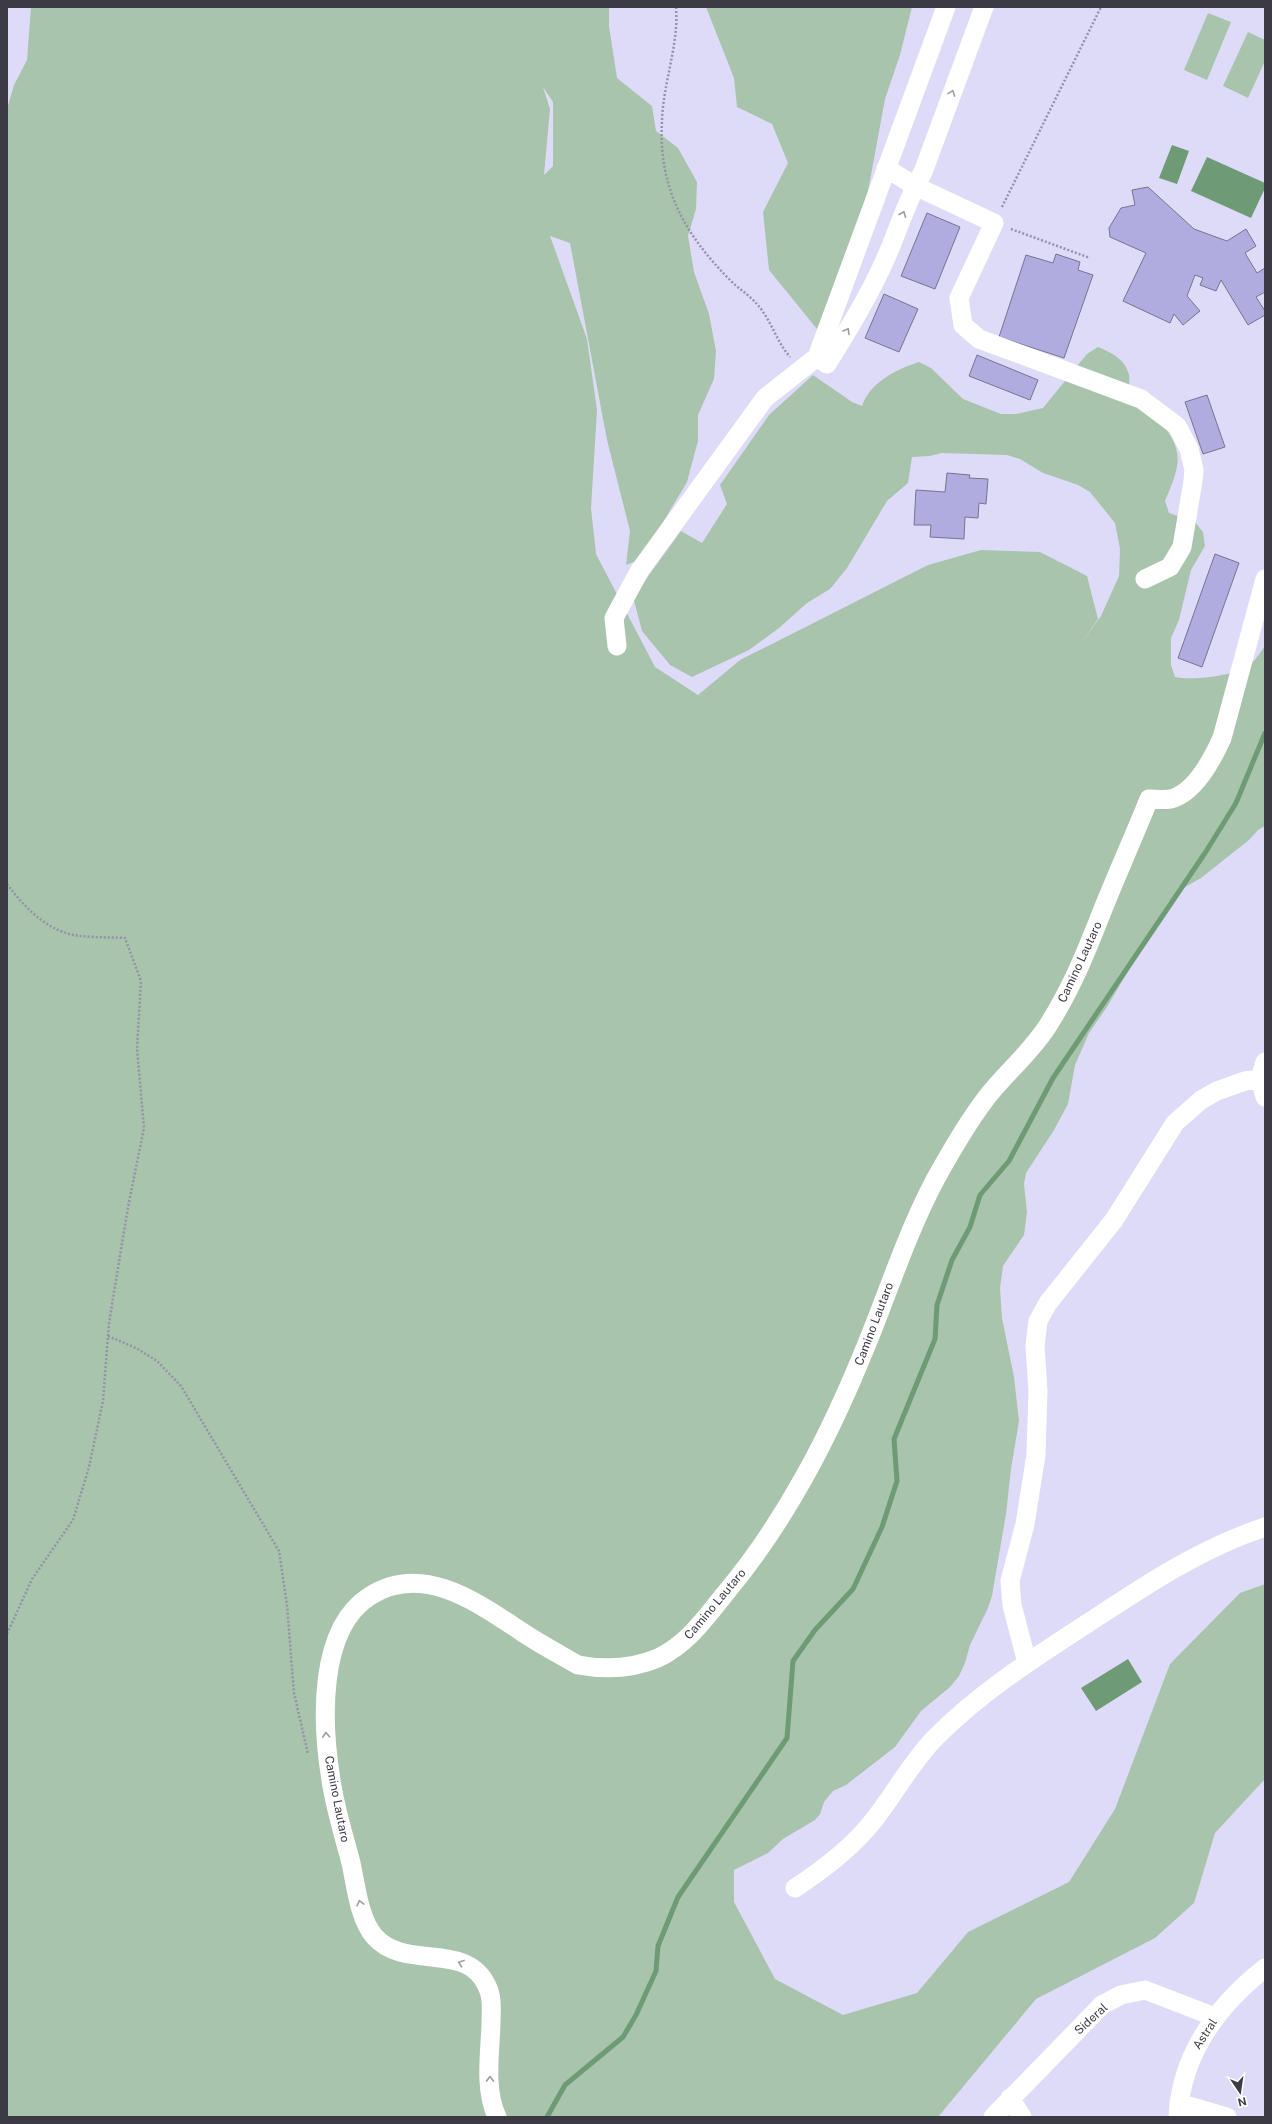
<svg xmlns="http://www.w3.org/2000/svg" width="1272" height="2124" viewBox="0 0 1272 2124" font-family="'Public Sans',sans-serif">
<rect width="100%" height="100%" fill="#dedbf9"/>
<!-- green -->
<path fill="#a9c4ac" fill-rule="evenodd" d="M31,7h578v19l8,52 35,28 4,25 22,17 19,34 -1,27 -8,27 6,36 15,42 7,37 -2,28 -16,36v26l-11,41 -46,77 -15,6 4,-34 -23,-91 -37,-197 -20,-7 37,103 10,71 -6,98 5,46 59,113 43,28 42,-35 188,-95 53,-15 59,2 47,24 11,43 -17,24 20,-27 18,-40 1,-27 -5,-26 -25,-31 -12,-7 -35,-12 -23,-14 -13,-4 -65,-2 -12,3 -18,1 -4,26 -21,18 -40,67 -17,21 -23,14 -28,25 -30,22 -57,27 -22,-12 -28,-34 -9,-34 48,-66 21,12 25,-39 -7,-19 49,-70 44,-40 39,27 10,4c8,-24 35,-37 57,-44l12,6 32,31 38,15h15l27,-6 44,-54 11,-7c13,5 28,13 31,28 1,5 -1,10 2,14 16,23 52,45 46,77 -2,12 -7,23 -12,35l4,12 26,9 8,10 2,14 -14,24 -12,50 -8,18v27l4,12c19,4 62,-1 77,-14 5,-5 9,-12 13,-17v180l-7,4 -9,10 -48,38 -21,12 -11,12 -62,105 -18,26 -14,32 -7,39 -14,26 -28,43 -2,11 3,28 -3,23 -21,31 -3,22 2,30 12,59 5,44 -8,48 -5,45 -14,82 -4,12 -18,37 -5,18 -6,13 -9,11 -29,24 -26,36 -49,38 -13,6 -9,11 -4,12 -5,6 -32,19 -15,14 -34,17v32l41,77 68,36 74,-22 51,-61 101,-50 46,-73 55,-145 70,-71 25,-9v195l-50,54 -21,70 -39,35 -119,61 -98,118h-931v-2008l7,-24 13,-25zM543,87l10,15v64l-9,9 6,-66z
M706,7h206l-12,48 -15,44 -19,103 -49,127 -48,-59 -6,-58 25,-49 -16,-39 -35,-17 -3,-29z
M1208,13l23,9 -24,58 -23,-10z
M1248,32l17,8v21l-17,37 -25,-12z"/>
<!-- water -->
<path fill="#6e9b75" d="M1172,145l17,6 -12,33 -18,-6z
M1207,157l58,26v5l-14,30 -60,-27z
M1128,1659l14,23 -46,29 -15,-23z"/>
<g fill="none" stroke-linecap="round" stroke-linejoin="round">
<!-- stream -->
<path stroke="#6e9b75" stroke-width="5" d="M547,2117l18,-32 58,-48 13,-22 20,-44 2,-25 20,-49 109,-159 6,-77 22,-31 38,-41 29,-62 15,-46 -3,-42 41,-100 2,-34 15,-45 18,-33 10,-32 29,-34 44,-83 152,-225 31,-50 29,-70"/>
</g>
<!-- building -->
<path fill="#b1ace0" stroke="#76748e" d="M1148,187l46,42 33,12 19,-12 10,17 -11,7 12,20 8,-5v24l-9,5 9,14v4l-17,10 -27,-45 -5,11 -16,-6 3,-7 -8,-3 -8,21 13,15 -17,14 -9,-11 -4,9 -47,-22 23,-48 -36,-16 -1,-9 12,-20 14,-3 -3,-15z
M927,213l33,14 -25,62 -34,-13z
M1056,254l24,8 -2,8 15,5 -29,83 -65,-21 27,-82 27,8z
M884,294l34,15 -19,43 -34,-14z
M977,355l61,25 -8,20 -61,-24z
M1207,395l18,52 -22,7 -18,-52z
M947,473l23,2 -1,3 19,1 -2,25 -7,-1 -1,15 -13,-1 -1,22 -34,-2 1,-12h-17l2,-35 29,2z
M1215,554l24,9 -37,104 -24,-9z"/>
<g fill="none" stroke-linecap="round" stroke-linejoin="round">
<!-- path -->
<path stroke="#9492a8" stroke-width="2.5" stroke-dasharray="2 2" stroke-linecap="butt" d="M676,7c3,38 -13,76 -14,114 -4,67 23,114 69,160 8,8 18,14 25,22 15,16 20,38 34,54
M1002,207l99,-200
M1011,229l79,29
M7,884c15,20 34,41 59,49 13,5 43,4 59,5l16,43 -4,68 7,79 -16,79 -19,116 -6,78 -14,66 -16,53 -41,59 -25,55
M108,1336l28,12 21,13 24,25 98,165 8,54 7,88 14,61"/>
<!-- minor -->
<path stroke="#fff" stroke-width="19" d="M946,7l-129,350 10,7c21,-34 42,-68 58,-104 13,-29 22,-60 38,-88l61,-165
M886,168l29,18 79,37 -35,75 4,27 16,14 162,60 36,27 12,23 5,21 -1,11 -11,66 -12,20 -25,12
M617,646l-3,-28 26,-48 125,-172 52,-41
M1260,1079l5,18
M1027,1663l-15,-58 -2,-24 15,-57 11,-69 2,-64 -3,-45 3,-25 10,-18 66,-83 61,-97 26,-23 16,-9 28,-10 15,-2 5,-17
M795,1888c29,-19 57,-40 78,-67 21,-26 37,-57 61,-82 45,-46 100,-81 154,-116 58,-38 111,-74 177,-96
M1010,2098l12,19
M1179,2103l48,14
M497,2117c-13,-28 -7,-63 -6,-93 0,-13 2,-26 -4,-38 -21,-46 -82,-14 -113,-50 -15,-18 -18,-50 -23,-73 -7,-27 -16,-55 -20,-83 -9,-55 -14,-151 39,-184 53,-34 108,7 152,36 18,12 37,22 56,33 27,5 54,4 80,-7 28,-13 47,-39 66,-63 62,-74 106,-160 142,-249 23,-56 41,-113 69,-166 16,-29 32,-57 52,-83 19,-24 43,-44 60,-70 24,-37 40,-77 56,-118 15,-37 31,-73 46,-110 7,0 18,2 25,-1 22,-8 39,-40 48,-60l43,-159
M993,2117l109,-112 19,-10 24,-5 70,27
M1178,2117c3,-63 39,-111 87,-149"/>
</g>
<!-- one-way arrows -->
<defs><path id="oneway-chevron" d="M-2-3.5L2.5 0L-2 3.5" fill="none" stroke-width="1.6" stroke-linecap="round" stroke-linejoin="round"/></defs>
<g stroke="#9d9ca2">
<use href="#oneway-chevron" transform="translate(952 93) rotate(-70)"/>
<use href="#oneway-chevron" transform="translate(903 214) rotate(-68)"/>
<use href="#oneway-chevron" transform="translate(847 331) rotate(-59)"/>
<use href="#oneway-chevron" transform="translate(326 1735) rotate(-93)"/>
<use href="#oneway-chevron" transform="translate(360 1903) rotate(-104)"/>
<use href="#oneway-chevron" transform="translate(461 1963) rotate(-160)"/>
<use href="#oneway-chevron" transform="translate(490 2079) rotate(-89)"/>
</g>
<g text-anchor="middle" stroke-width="3" stroke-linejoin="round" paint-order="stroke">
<!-- street labels -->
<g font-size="12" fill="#3b3a45" stroke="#fff">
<text transform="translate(1080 962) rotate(-65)" y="4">Camino Lautaro</text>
<text transform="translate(874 1324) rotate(-69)" y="4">Camino Lautaro</text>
<text transform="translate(715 1604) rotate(-50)" y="4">Camino Lautaro</text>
<text transform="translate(337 1799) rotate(79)" y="4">Camino Lautaro</text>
<text transform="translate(1091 2019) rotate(-42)" y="4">Sideral</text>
<text transform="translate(1205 2034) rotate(-57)" y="4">Astral</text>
</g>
</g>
<!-- border -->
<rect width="1272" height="2124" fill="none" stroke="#3b3a45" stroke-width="16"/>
<!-- north arrow -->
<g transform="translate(1240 2092) rotate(167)" stroke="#ffffff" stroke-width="3" paint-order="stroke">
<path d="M0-3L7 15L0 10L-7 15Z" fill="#3b3a45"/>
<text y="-6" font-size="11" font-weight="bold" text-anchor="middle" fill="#3b3a45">N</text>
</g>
</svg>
